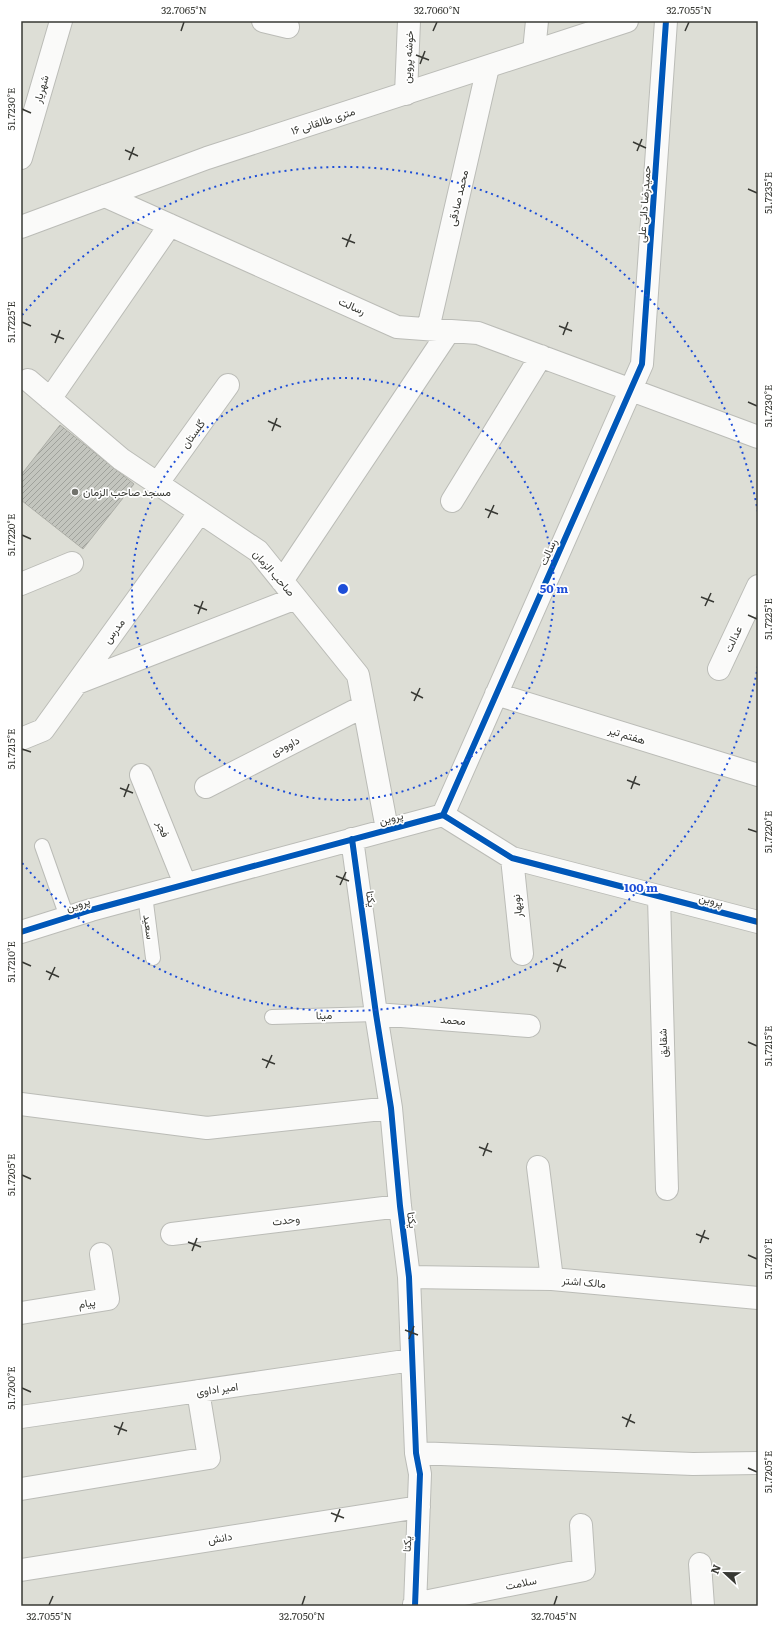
<svg xmlns="http://www.w3.org/2000/svg" width="779" height="1627" viewBox="0 0 779 1627" font-family="Literata,Vazirmatn,serif">
<defs>
<pattern id="building-hatch" width="6" height="6" patternUnits="userSpaceOnUse"><rect width="6" height="6" fill="#c3c5be"/><path d="M-1 1l2-2M0 6l6-6M5 7l2-2" fill="none" stroke="#9fa19b"/></pattern>
</defs>
<rect width="100%" height="100%" fill="#ddded6"/>
<!-- building -->
<path fill="url(#building-hatch)" stroke="#adaea7" d="M60,425l74,59 -51,65 -62,-49v-25z"/>
<g fill="none" stroke-linecap="round" stroke-linejoin="round">
<defs>
<path id="service" d="M42,846l25,71
M145,895l8,63
M272,1017l104,-3"/>
<path id="minor" d="M263,21l25,6
M534,51l3,-30
M406,94l3,-73
M21,158l40,-137
M105,196l292,131 81,6 280,104
M428,329l60,-262
M28,380l93,79 137,92 100,124 29,154
M50,399l120,-174
M157,484l71,-99
M452,501l89,-145
M282,581l167,-250
M21,584l51,-21
M719,669l39,-83
M77,683l219,-85
M496,694l262,81
M21,739l22,-9 157,-218
M141,775l44,109
M206,787l158,-81
M443,815l199,-451 24,-343
M352,839l24,175 15,94 9,98 9,71 7,176 4,21 -5,132
M512,858l10,96
M659,897l8,292
M21,932l70,-22 352,-95 69,43 246,64
M376,1014l153,12
M21,1104l186,24 184,-20
M538,1167l14,112
M172,1234l228,-28
M409,1277l143,2 206,19
M21,1313l87,-14 -7,-45
M21,1417l391,-57
M416,1453l277,11 65,-1
M21,1489l188,-31 -11,-67
M700,1564l3,42
M21,1570l398,-63
M414,1604l170,-34 -3,-45"/>
<path id="tertiary" d="M21,227l186,-69 420,-137"/>
</defs>
<!-- service casing -->
<use href="#service" stroke="#bbbcb7" stroke-width="16"/>
<!-- minor casing -->
<use href="#minor" stroke="#bbbcb7" stroke-width="24"/>
<!-- tertiary casing -->
<use href="#tertiary" stroke="#bbbcb7" stroke-width="24"/>
<!-- service -->
<use href="#service" stroke="#fafaf9" stroke-width="14"/>
<!-- minor -->
<use href="#minor" stroke="#fafaf9" stroke-width="22"/>
<!-- tertiary -->
<use href="#tertiary" stroke="#fafaf9" stroke-width="22"/>
<defs>
<path id="cycleway" d="M443,815l199,-451 24,-343
M352,839l24,175 15,94 9,98 9,71 7,176 4,21 -5,132
M21,932l70,-22 352,-95 69,43 246,64"/>
</defs>
<!-- cycleway casing -->
<use href="#cycleway" stroke="#fff" stroke-width="8"/>
<!-- cycleway -->
<use href="#cycleway" stroke="#0057b8" stroke-width="6"/>
</g>
<!-- ticks -->
<path fill="none" stroke="#373833" stroke-width="1.5" d="M181,31l3,-9M433,31l4,-9M685,31l4,-9M416,55l13,5M420,64l5,-13M22,109l9,4M633,142l13,6M125,150l13,6M637,151l5,-12M129,160l5,-13M748,189l9,4M342,238l13,5M346,247l5,-13M22,322l9,4M559,326l13,5M51,334l13,5M563,335l5,-13M55,343l5,-13M748,402l9,4M268,421l13,6M272,431l5,-13M485,509l13,5M488,518l6,-13M22,535l9,4M701,597l13,5M194,605l13,5M705,606l6,-13M198,614l5,-13M748,615l9,4M411,692l12,6M414,701l6,-13M22,749l9,3M627,780l13,5M120,788l13,5M631,789l5,-13M124,797l5,-13M748,829l9,3M336,876l13,5M340,885l6,-13M22,962l9,4M553,963l13,5M46,971l13,6M557,972l5,-13M49,980l6,-13M748,1042l9,4M262,1059l13,5M266,1068l6,-13M479,1147l13,5M483,1156l5,-13M22,1175l9,4M696,1234l13,5M188,1242l13,5M700,1243l5,-13M192,1251l5,-13M748,1255l9,4M405,1330l13,5M409,1339l5,-13M22,1388l9,4M622,1417l13,6M114,1426l13,5M626,1427l5,-13M118,1435l5,-13M748,1468l9,4M331,1513l13,5M335,1522l5,-13M49,1605l4,-9M302,1605l3,-9M554,1605l3,-9"/>
<!-- distance rings -->
<g fill="none" stroke="#1d4ed8" stroke-width="2" stroke-dasharray="2 4">
<circle cx="343" cy="589" r="211"/>
<path d="M758 666A422 422 0 0 1 22 863M22 315A422 422 0 0 1 758 512"/>
</g>
<!-- markers -->
<circle fill="#71726c" stroke="#fff" stroke-width="1.5" cx="75" cy="492" r="4"/>
<g text-anchor="middle" stroke-width="3.5" stroke-linejoin="round" paint-order="stroke">
<!-- street labels -->
<g font-size="11" fill="#373833" stroke="#fff">
<text transform="translate(408 57) rotate(-87)" y="4">خوشه پروین</text>
<text transform="translate(41 89) rotate(-74)" y="4">شهریار</text>
<text transform="translate(323 121) rotate(-18)" y="4">۱۶ متری طالقانی</text>
<text transform="translate(458 198) rotate(-77)" y="4">محمد صادقی</text>
<text transform="translate(644 204) rotate(-86)" y="4">حمیدرضا دائی علی</text>
<text transform="translate(352 306) rotate(24)" y="4">رسالت</text>
<text transform="translate(193 434) rotate(-54)" y="4">گلستان</text>
<text transform="translate(548 552) rotate(-66)" y="4">رسالت</text>
<text transform="translate(274 573) rotate(49)" y="4">صاحب الزمان</text>
<text transform="translate(114 631) rotate(-54)" y="4">مدرس</text>
<text transform="translate(733 639) rotate(-65)" y="4">عدالت</text>
<text transform="translate(627 735) rotate(17)" y="4">هفتم تیر</text>
<text transform="translate(285 746) rotate(-27)" y="4">داوودی</text>
<text transform="translate(391 818) rotate(-15)" y="4">پروین</text>
<text transform="translate(163 829) rotate(68)" y="4">فجر</text>
<text transform="translate(371 899) rotate(82)" y="4">یکتا</text>
<text transform="translate(711 900) rotate(14)" y="4">پروین</text>
<text transform="translate(78 904) rotate(-18)" y="4">پروین</text>
<text transform="translate(517 906) rotate(-96)" y="4">نوبهار</text>
<text transform="translate(149 927) rotate(82)" y="4">سعید</text>
<text transform="translate(324 1015) rotate(-2)" y="4">مینا</text>
<text transform="translate(453 1020) rotate(5)" y="4">محمد</text>
<text transform="translate(663 1043) rotate(-92)" y="4">شقایق</text>
<text transform="translate(286 1220) rotate(-7)" y="4">وحدت</text>
<text transform="translate(412 1220) rotate(82)" y="4">یکتا</text>
<text transform="translate(584 1282) rotate(5)" y="4">مالک اشتر</text>
<text transform="translate(87 1303) rotate(-9)" y="4">پیام</text>
<text transform="translate(217 1389) rotate(-8)" y="4">امیر اداوی</text>
<text transform="translate(220 1538) rotate(-9)" y="4">دانش</text>
<text transform="translate(407 1544) rotate(-87)" y="4">یکتا</text>
<text transform="translate(521 1583) rotate(-11)" y="4">سلامت</text>
</g>
<!-- poi labels -->
<g font-size="11" fill="#373833" stroke="#fff" text-anchor="start">
<text x="83" y="496">مسجد صاحب الزمان</text>
</g>
</g>
<circle cx="343" cy="589" r="6" fill="#1d4ed8" stroke="#fff" stroke-width="2"/>
<g font-size="12" text-anchor="middle" font-weight="bold" fill="#1d4ed8" stroke="#fff" stroke-width="3.5" stroke-linejoin="round" paint-order="stroke">
<text x="554" y="593">50 m</text>
<text x="641" y="892">100 m</text>
</g>
<!-- border -->
<rect width="779" height="1627" fill="none" stroke="#ffffff" stroke-width="44"/>
<!-- north arrow -->
<g transform="translate(725 1573) rotate(292)" stroke="#ffffff" stroke-width="3" paint-order="stroke">
<path d="M0-3L7 15L0 10L-7 15Z" fill="#373833"/>
<text y="-6" font-size="11" font-weight="bold" text-anchor="middle" fill="#373833">N</text>
</g>
<rect x="22" y="22" width="735" height="1583" fill="none" stroke="#373833" stroke-width="1.5"/>
<g font-size="10" text-anchor="middle" fill="#373833">
<text x="184" y="14">32.7065°N</text>
<text x="437" y="14">32.7060°N</text>
<text x="689" y="14">32.7055°N</text>
<text transform="translate(11 109) rotate(-90)" y="4">51.7230°E</text>
<text transform="translate(768 193) rotate(-90)" y="4">51.7235°E</text>
<text transform="translate(11 322) rotate(-90)" y="4">51.7225°E</text>
<text transform="translate(768 406) rotate(-90)" y="4">51.7230°E</text>
<text transform="translate(11 535) rotate(-90)" y="4">51.7220°E</text>
<text transform="translate(768 619) rotate(-90)" y="4">51.7225°E</text>
<text transform="translate(11 749) rotate(-90)" y="4">51.7215°E</text>
<text transform="translate(768 832) rotate(-90)" y="4">51.7220°E</text>
<text transform="translate(11 962) rotate(-90)" y="4">51.7210°E</text>
<text transform="translate(768 1046) rotate(-90)" y="4">51.7215°E</text>
<text transform="translate(11 1175) rotate(-90)" y="4">51.7205°E</text>
<text transform="translate(768 1259) rotate(-90)" y="4">51.7210°E</text>
<text transform="translate(11 1388) rotate(-90)" y="4">51.7200°E</text>
<text transform="translate(768 1472) rotate(-90)" y="4">51.7205°E</text>
<text x="49" y="1620">32.7055°N</text>
<text x="302" y="1620">32.7050°N</text>
<text x="554" y="1620">32.7045°N</text>
</g>
</svg>
